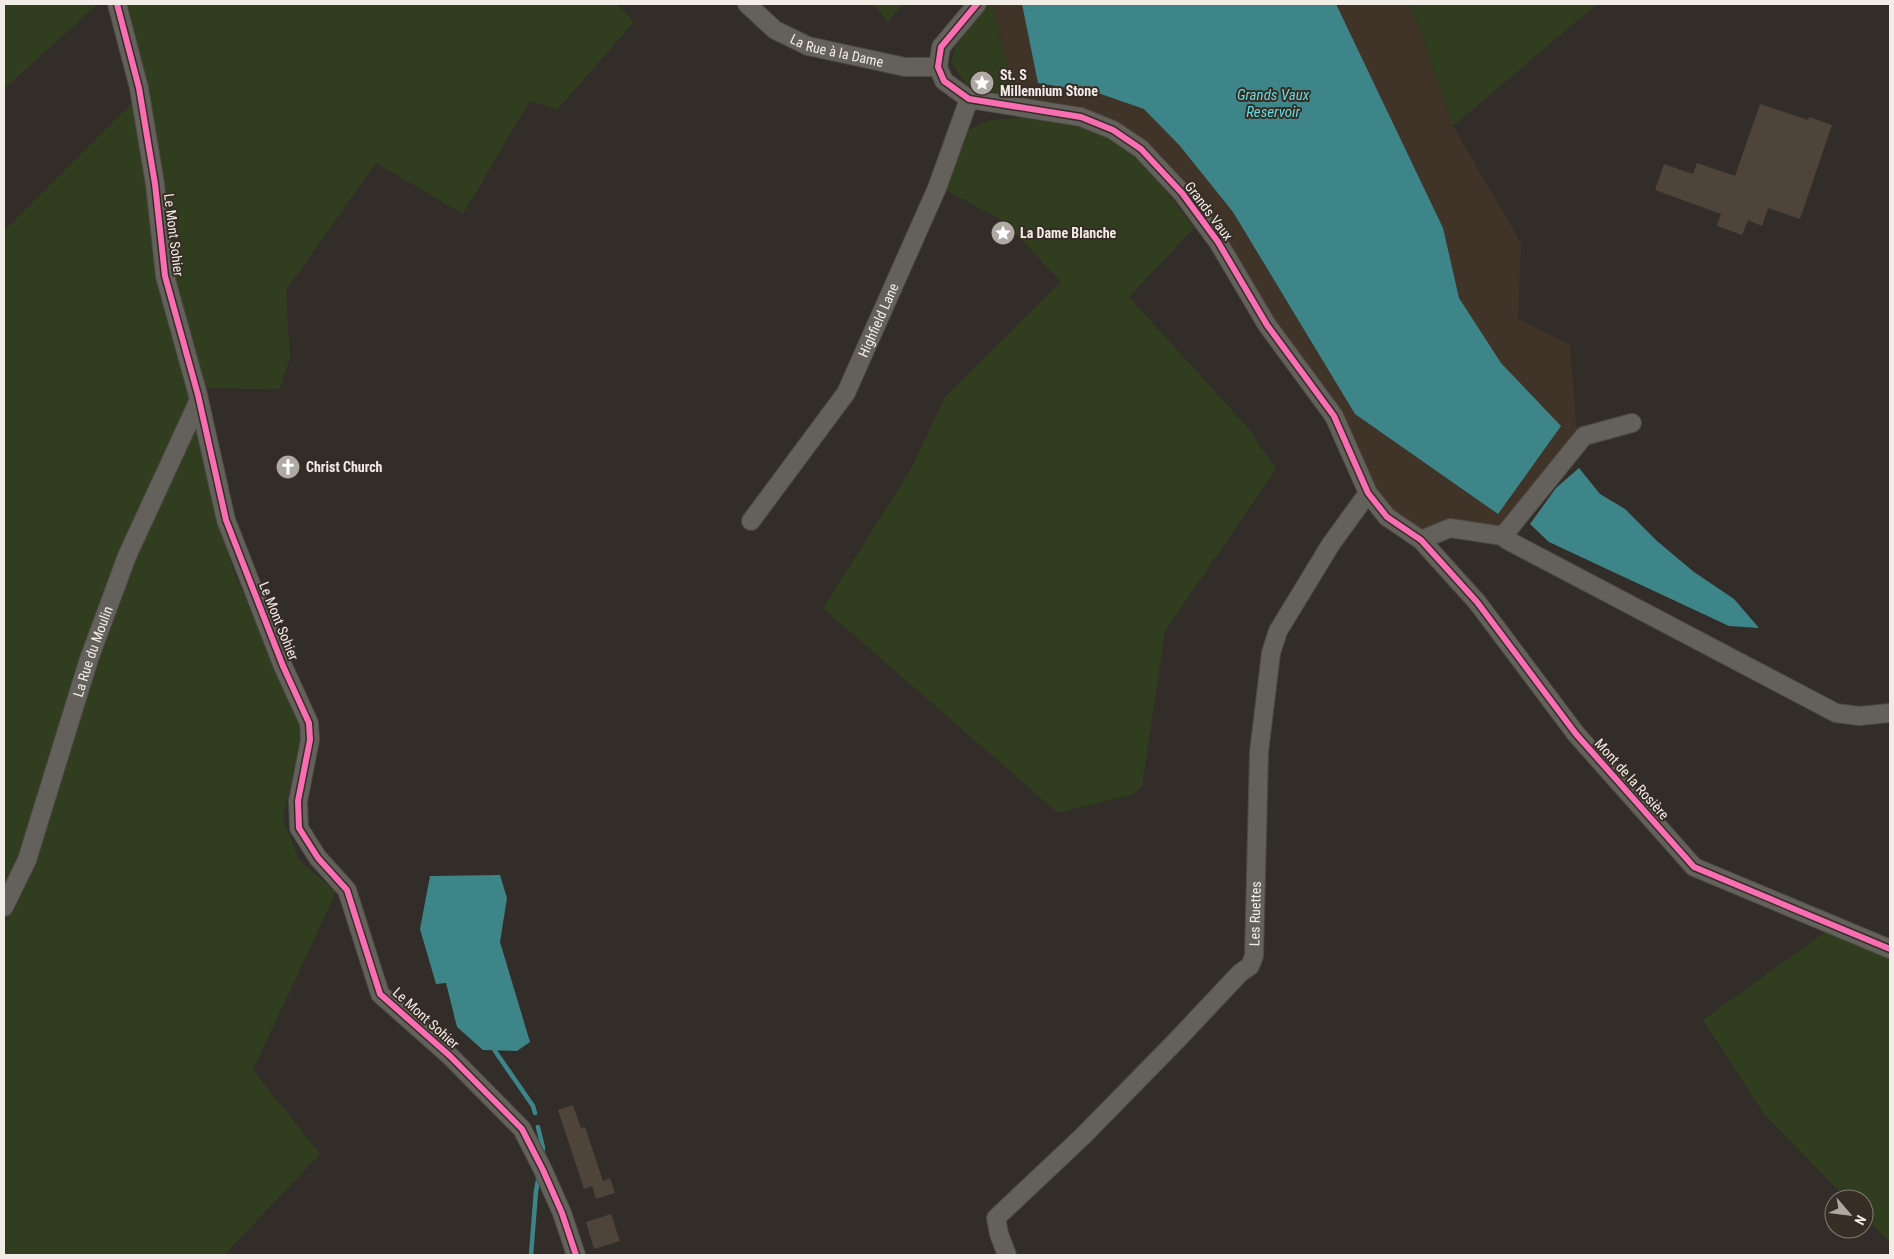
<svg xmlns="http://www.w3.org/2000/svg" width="1894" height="1259" viewBox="0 0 1894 1259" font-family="'Roboto Condensed',sans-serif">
<rect width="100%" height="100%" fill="#322d29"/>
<!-- built -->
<path fill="#403428" d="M992,4h417l7,14 37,108 68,117 -3,75 52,27 7,89 -76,97 -72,-1 -16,-2 -27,-20 -230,-352 -141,-58z"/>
<!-- green -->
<path fill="#313d1f" d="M4,4h94l-94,85z
M124,4h493l17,18 -77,88 -27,-9 -67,113 -87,-51 -90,127 4,68 -10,31 -75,-1 -33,-123z
M873,4h30l-15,18z
M988,4h4l23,94 -46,-9 -18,-27 5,-16z
M1409,4h188l-144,122 -37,-108z
M132,103l28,170 31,125 -93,207 -79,254 -15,32v-660z
M1034,117c20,5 44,8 63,15 43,17 70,62 97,96l-65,69 119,131 28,41 -111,162 -23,155 -8,8 -76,19 -235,-205 87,-137 35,-74 116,-115 -57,-61 -61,-32 22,-58 26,-11z
M195,427l39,146 58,128 9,34 -18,84 16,41 37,32 -83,178 67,84 -96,101h-220v-329l34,-71 71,-229 37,-98z
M1825,932l65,26v285l-26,-27v-17h-17l-83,-85 -61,-94z"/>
<!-- water -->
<path fill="#3d8589" d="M1022,4h314l107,224 16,70 42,65 60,63 -63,88 -143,-100 -122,-202 -53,-66 -36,-37 -46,-16 -60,-10z
M1579,468l21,26 25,15 32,32 37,31 40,27 25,29 -30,-2 -180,-84 -19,-18 26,-36z
M500,875l7,23 -7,44 30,100 -13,9 -34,-1 -26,-23 -11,-44 -10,1 -16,-55 10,-53z"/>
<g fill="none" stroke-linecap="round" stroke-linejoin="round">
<!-- stream -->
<path stroke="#3d8589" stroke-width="4.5" d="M495,1051l38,55 2,7
M538,1127l5,21 -1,6
M531,1255l5,-64 3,-16"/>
</g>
<!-- building -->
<path fill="#4e443a" d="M1760,104l48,16 1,-3 23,8 -32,94 -32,-11 -6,18 -14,-6 -6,15 -25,-9 4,-12 -66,-24 9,-26 29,10 4,-11 38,13z
M573,1105l8,23 4,-1 18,54 7,-3 5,15 -19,6 -4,-13 -8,3 -26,-79z
M611,1214l9,27 -26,8 -8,-27z"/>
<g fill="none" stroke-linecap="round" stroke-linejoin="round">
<defs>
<g id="minor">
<path d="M117,4l22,84 16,96 10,92 33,119 28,125 57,146 26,57 1,17 -12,61 1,27 19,30 29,32 33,104 70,62 72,73 21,41 19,43 14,42"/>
<path id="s1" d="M747,4l28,26 33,16 97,21h33"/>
<path d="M977,4l-36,43 -3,20 6,14 25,18 112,18 32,13 28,19 41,44 36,49 49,83 67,91 34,77 19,24 34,23 56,62 99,132 118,133 196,82"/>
<path id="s2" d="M751,521l95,-128 91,-205 32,-89"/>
<path d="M1503,536l4,4 329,173 23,3 31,-3"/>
<path d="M1421,540l29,-12 53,8 81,-100 48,-13"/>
<path id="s3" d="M4,907l23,-47 62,-201 38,-103 72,-156"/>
<path id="s4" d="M1007,1255l-8,-21 -3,-16 87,-82 94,-96 63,-67 10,-7 4,-10 5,-204 12,-99 7,-22 53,-87 37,-51"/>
</g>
</defs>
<!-- minor casing -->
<use href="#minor" stroke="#4d4945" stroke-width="20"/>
<!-- minor -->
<use href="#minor" stroke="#64605c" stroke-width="18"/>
<defs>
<path id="cycleway" d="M117,4l22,84 16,96 10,92 33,119 28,125 57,146 26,57 1,17 -12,61 1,27 19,30 29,32 33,104 70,62 72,73 21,41 19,43 14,42
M977,4l-36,43 -3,20 6,14 25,18 112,18 32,13 28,19 41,44 36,49 49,83 67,91 34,77 19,24 34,23 56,62 99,132 118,133 196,82"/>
</defs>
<!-- cycleway casing -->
<use href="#cycleway" stroke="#362d25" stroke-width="9"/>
<!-- cycleway -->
<use href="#cycleway" stroke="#f96db3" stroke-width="6"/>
</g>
<!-- icons -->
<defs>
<symbol id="sight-disc" viewBox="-11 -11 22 22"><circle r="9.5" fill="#afa9a4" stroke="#362d25"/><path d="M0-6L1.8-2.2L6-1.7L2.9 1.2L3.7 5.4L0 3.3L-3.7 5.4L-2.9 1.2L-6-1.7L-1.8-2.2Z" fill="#fff"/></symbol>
<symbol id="church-disc" viewBox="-11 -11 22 22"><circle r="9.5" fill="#afa9a4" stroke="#362d25"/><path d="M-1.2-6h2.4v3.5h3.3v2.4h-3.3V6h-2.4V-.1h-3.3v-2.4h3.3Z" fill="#fff"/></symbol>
</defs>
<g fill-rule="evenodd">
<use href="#sight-disc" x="968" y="69" width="28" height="28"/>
<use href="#sight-disc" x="989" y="219" width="28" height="28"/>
<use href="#church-disc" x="274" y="453" width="28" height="28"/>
</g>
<g text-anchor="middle" stroke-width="4" stroke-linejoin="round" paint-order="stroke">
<!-- street labels -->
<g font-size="14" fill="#f2ece7" stroke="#362d25">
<text dy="5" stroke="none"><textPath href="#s1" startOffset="104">La Rue à la Dame</textPath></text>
<text transform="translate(1209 211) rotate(53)" y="5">Grands Vaux</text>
<text transform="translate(174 235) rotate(83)" y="5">Le Mont Sohier</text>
<text dy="5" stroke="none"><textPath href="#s2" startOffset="239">Highfield Lane</textPath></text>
<text transform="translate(279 621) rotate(68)" y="5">Le Mont Sohier</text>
<text dy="5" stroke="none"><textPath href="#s3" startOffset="271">La Rue du Moulin</textPath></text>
<text transform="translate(1632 779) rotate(48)" y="5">Mont de la Rosière</text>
<text dy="5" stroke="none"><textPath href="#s4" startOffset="450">Les Ruettes</textPath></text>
<text transform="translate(426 1018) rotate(42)" y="5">Le Mont Sohier</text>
</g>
<!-- poi labels -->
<g font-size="14" font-weight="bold" fill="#f2ece7" stroke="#362d25" text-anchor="start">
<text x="1000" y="80">St. S<tspan x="1000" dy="16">Millennium Stone</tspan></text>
<text x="1020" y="238">La Dame Blanche</text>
<text x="306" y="472">Christ Church</text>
</g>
<!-- water labels -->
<g font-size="15" font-style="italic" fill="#63dbe4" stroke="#362d25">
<text x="1273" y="100">Grands Vaux<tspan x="1273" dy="17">Reservoir</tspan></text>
</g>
</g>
<!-- border -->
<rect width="1894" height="1259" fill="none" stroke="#f2ece7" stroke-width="10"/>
<!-- north arrow -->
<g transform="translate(1849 1214) rotate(118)"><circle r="24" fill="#362d25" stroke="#817973"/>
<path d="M0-4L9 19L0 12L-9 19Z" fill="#afa9a4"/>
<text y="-8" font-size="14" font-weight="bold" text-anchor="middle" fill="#f2ece7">N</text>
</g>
</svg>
